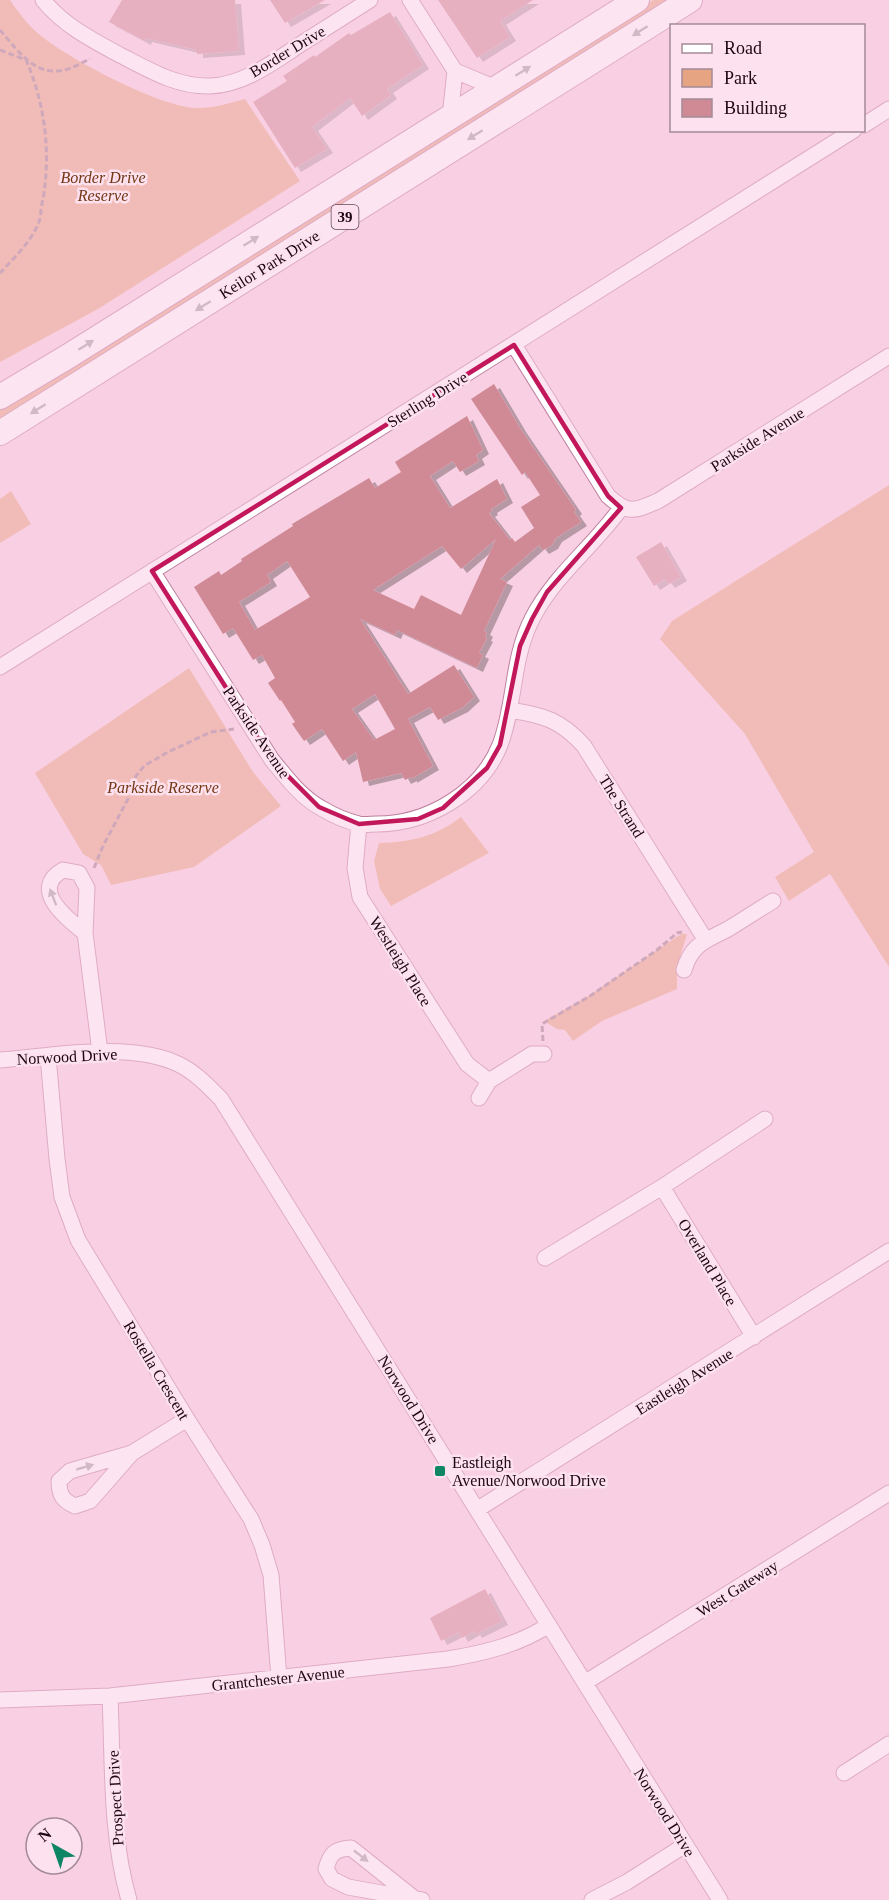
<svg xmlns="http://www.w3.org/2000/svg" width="889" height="1900" viewBox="0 0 889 1900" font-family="'Times New Roman',serif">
<defs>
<filter id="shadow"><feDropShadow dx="6" dy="4" stdDeviation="0" flood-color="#0004"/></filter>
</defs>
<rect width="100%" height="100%" fill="#f9d0e3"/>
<!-- green -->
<path fill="#e7a482" d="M0,0h10c8,12 19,26 30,35 29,24 118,71 155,73 16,1 34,-5 50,-9l55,82 -202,128 -98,53z
M653,0h20l-673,422v-15l90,-53z
M889,485v482l-59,-93 -41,27 -14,-24 39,-25 -69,-118 -85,-95 12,-18z
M11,491l20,33 -31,19v-44z
M189,668l64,104 28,34 -87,61 -83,18 -10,-20 -18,-11 -48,-81z
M461,817l28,36 -98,53 -11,-17 -6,-28 5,-18c32,-1 56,-6 82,-26z
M681,934h6l-10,33v22l-75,32 -29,20 -8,-11 -8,-1 -13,-8 41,-23z"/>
<!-- building -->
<path fill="#d08a96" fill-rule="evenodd" filter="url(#shadow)" d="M122,0h113l4,51 -42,3v-4l-51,-12 -1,3 -36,-19z
M270,0h55l-40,23z
M438,0h95l-33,21 10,16 -33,21z
M390,12l33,53 -36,24 4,6 -29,21 -12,-18 -38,29 15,22 -32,19 -42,-66 34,-21 -4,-5 31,-21 1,2 34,-24 2,2z
M494,384l26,44 56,82 -2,2 7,10 -25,16 -4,7 -9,5 -4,-5 -39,34 7,3 -23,49 3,2 -2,4 2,1 -8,15 4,2 -6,13 -80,-38 -2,5 -35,-16 48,75 46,-29 20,32 -12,11 -24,12 -8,-13 -22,12 25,47 -22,13v-2l-6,3 -4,-7 -38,9 -7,-30 -13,9 -21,-32 -18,12 -12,-17 3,-2 -14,-22 -1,1 -12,-18 7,-5 -13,-23 -9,5 -20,-32 -10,6 -29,-47 25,-16 2,4 21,-14 -1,-2 52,-33 -1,-2 77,-46 6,10 26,-16 -6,-10 72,-46 16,34 -7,5 3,6 -19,11 -7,-11 -23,15 20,32 47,-29 10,20 -16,10 1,2 -3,2 21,27 2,-2 3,4 19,-14 -13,-21 19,-12 -15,-23 -3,3 -51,-76zM496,539l-35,76 -40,-20 -7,14 -41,-19 69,-44 19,23zM287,561l23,36 -55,33 -16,-28 32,-20 -4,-7zM375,694l20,35 -21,11 -22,-31z
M661,542l20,35 -12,7 -4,-5 -11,7 -18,-29z
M485,1589l17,32 -26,13 -2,-3 -12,7 -3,-6 -18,9 -11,-23z"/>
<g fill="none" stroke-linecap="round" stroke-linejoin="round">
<defs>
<path id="street" d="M43,0c20,25 49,40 77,55 29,15 57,32 90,31 35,-1 66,-26 94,-44 22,-14 44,-28 66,-42
M410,0l45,71 41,17
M450,117l5,-46
M864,125l25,-16
M514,345l94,151c21,19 26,15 50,5l231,-145
M152,571l120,189c14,17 29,37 49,48 10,6 25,13 38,16 5,1 12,0 18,0 50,0 104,-31 123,-79 16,-42 11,-86 33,-128 22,-42 60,-70 88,-109
M0,667l854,-537
M509,710c34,5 52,10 75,36l121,193
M359,824l-4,44 5,29 107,167 22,17
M85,933c-18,-14 -56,-44 -22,-63l16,3 8,15 -2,45 15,119
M684,970c8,-27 22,-29 44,-41 15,-9 30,-19 45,-28
M48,1056l9,103 5,38 16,43 109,179 64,100 11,26 9,30 8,103
M0,1060c52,-4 130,-19 178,4 17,8 30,22 43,35l499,801
M479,1098l10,-17 43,-27h12
M662,1187l92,150
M545,1258l117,-71 103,-68
M132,1453l-42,48 -15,5c-12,-5 -16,-11 -16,-25l11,-10 62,-18 55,-34
M478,1509l411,-258
M586,1682l303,-189
M110,1696c3,68 0,138 19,204
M0,1700l110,-4 338,-37c36,-6 70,-14 101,-34
M844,1773l45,-29
M415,1899l-64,-51c-17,1 -21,6 -25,21l6,10 16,8 67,12 7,1
M592,1900l35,-18 58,-37"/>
<path id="primary" d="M0,397l67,-40 570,-357
M0,433l690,-433"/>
</defs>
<!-- street casing -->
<use href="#street" stroke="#be7f9f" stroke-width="17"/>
<!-- primary casing -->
<use href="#primary" stroke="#be7f9f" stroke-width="26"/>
<!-- path -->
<path stroke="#9b7a8a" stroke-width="3" stroke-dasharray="6 3" stroke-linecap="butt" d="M0,30c17,19 34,47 64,40 8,-1 18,-8 26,-11
M0,50l26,10c19,43 25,93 17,139 -2,7 -2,16 -4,23 -8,20 -25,36 -39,51
M94,868l9,-22 25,-47 8,-23 8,-10 24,-14 43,-20 23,-3
M543,1041l-1,-17 48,-28 67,-46 20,-17 5,-1"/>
<!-- street -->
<use href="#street" stroke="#fff" stroke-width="15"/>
<!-- primary -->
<use href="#primary" stroke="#fff" stroke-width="24"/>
</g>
<!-- one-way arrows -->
<defs><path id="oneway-solid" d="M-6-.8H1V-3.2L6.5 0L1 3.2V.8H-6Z" transform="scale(1.5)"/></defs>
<g fill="#a59ca1">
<use href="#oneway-solid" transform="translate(640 31) rotate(148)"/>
<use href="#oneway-solid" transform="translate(523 71) rotate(-32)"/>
<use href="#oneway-solid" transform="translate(475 135) rotate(148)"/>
<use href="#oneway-solid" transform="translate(251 241) rotate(-32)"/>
<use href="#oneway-solid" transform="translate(203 306) rotate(148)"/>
<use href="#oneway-solid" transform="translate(86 345) rotate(-32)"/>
<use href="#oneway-solid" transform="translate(38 409) rotate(148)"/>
<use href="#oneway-solid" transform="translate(53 897) rotate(-111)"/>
<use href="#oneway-solid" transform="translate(85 1467) rotate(-16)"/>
<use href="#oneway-solid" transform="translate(361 1856) rotate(38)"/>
</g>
<!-- marked area -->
<path d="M0 0H889V1900H0ZM514,345l94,151 13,12 -74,84 -15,27 -12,27 -20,99 -13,23 -44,40 -25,11 -59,5 -40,-17 -47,-47 -120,-189z" fill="#f9d0e3" fill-opacity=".55" fill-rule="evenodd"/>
<path fill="none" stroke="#c2185b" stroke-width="4.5" stroke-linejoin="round" d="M514,345l94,151 13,12 -74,84 -15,27 -12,27 -20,99 -13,23 -44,40 -25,11 -59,5 -40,-17 -47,-47 -120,-189z"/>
<!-- markers -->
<rect fill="#0e8565" stroke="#fde1ee" stroke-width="2" x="434" y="1465" width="12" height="12" rx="3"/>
<g text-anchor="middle" stroke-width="5" stroke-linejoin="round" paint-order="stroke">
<!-- shield labels -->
<rect fill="#fde1ee" stroke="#604855" stroke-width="1.5" x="331.5" y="205" width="27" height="24" rx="4.5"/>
<g font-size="15" font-weight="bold" fill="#1d0713">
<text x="345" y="222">39</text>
</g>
<!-- street labels -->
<g font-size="16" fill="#1d0713" stroke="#fde1ee">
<text transform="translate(287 51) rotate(-31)" y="6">Border Drive</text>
<text transform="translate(269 264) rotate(-32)" y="6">Keilor Park Drive</text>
<text transform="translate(427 399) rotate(-32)" y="6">Sterling Drive</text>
<text transform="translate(757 439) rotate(-32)" y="6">Parkside Avenue</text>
<text transform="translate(257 732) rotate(56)" y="6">Parkside Avenue</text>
<text transform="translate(622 806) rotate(58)" y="6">The Strand</text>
<text transform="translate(401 961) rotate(58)" y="6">Westleigh Place</text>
<text transform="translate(67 1056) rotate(-3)" y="6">Norwood Drive</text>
<text transform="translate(708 1262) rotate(59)" y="6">Overland Place</text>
<text transform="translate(157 1370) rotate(59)" y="6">Rostella Crescent</text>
<text transform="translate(684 1381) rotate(-32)" y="6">Eastleigh Avenue</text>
<text transform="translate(409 1399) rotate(58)" y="6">Norwood Drive</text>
<text transform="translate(737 1588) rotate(-32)" y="6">West Gateway</text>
<text transform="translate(278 1678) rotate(-6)" y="6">Grantchester Avenue</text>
<text transform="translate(115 1798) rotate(-93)" y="6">Prospect Drive</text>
<text transform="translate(665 1812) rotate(58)" y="6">Norwood Drive</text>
</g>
<!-- park labels -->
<g font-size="16" font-style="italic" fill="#723613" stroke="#fde1ee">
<text x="103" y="183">Border Drive<tspan x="103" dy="18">Reserve</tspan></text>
<text x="163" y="793">Parkside Reserve</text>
</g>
<!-- poi labels -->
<g font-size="16" fill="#1d0713" stroke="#fde1ee" text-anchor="start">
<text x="452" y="1468">Eastleigh<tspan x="452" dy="18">Avenue/Norwood Drive</tspan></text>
</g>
</g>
<!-- legend -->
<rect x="670" y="24" width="195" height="108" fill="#fde1ee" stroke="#a38a96" stroke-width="1.5"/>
<rect x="682" y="44" width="30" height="9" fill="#ffffff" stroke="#a38a96" stroke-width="1.5"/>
<text x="724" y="54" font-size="18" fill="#1d0713">Road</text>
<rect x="682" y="69" width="30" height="18" fill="#e7a482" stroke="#a38a96" stroke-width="1.5"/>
<text x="724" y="84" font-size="18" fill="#1d0713">Park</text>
<rect x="682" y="99" width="30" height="18" fill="#d08a96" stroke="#a38a96" stroke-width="1.5"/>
<text x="724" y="114" font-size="18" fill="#1d0713">Building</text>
<!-- north arrow -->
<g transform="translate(54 1846) rotate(320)"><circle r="28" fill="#fde1ee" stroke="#a38a96" stroke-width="1.5"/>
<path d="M0-4.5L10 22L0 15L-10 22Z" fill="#0e8565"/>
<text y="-9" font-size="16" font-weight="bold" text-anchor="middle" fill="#1d0713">N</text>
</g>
</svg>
